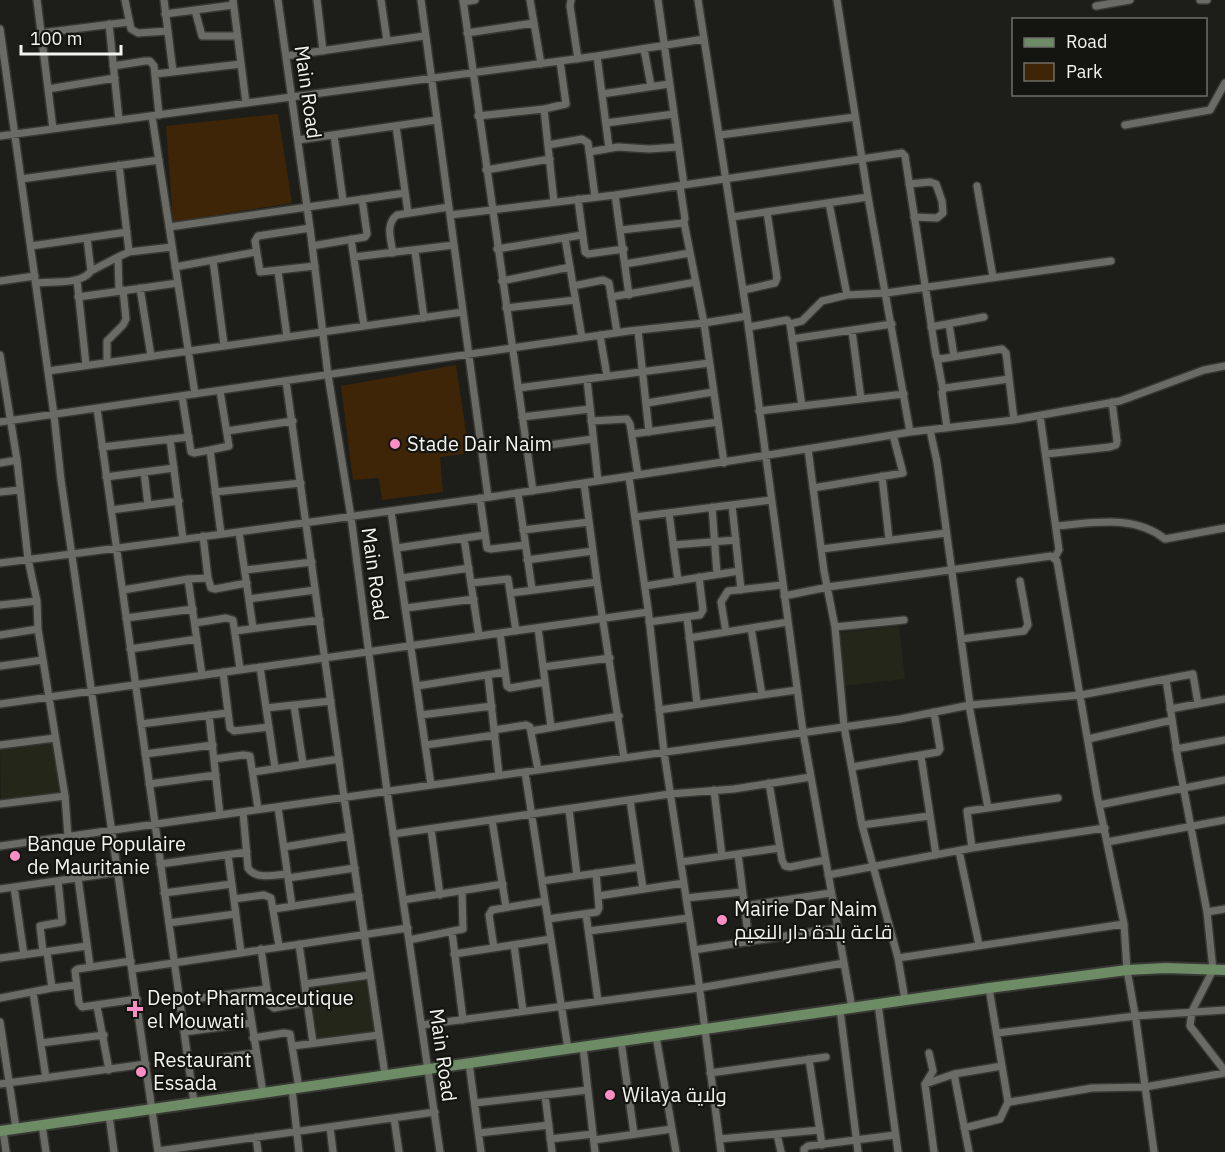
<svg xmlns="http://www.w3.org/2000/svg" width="1225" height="1152" viewBox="0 0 1225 1152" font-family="'IBM Plex Sans',Cairo,sans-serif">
<rect width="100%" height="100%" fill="#1d1e19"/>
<!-- built -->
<path fill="#24261a" d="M899,626l6,53 -62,7 -6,-53z
M55,741l7,52 -61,9 -1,-53z
M369,979l7,53 -59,9 -7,-54z"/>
<!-- green -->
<path fill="#3f2508" d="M278,114l14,89 -119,19 -7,-96z
M456,365l13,88 -29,4 3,35 -61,8 -3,-22 -26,2 -12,-94z"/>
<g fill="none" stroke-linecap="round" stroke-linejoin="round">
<defs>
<path id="street" d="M37,0l16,129
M125,0l6,29 7,4 30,-2
M164,0l9,72
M233,0l13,103
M278,0l32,228 18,147 23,142 36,274 53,361
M317,0l6,51
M381,0l6,41
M421,0l67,497
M463,0l70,491
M530,0l11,64
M571,0l-1,6 8,53
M658,0l26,185
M698,0l49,316
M837,0l31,197 42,235 104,-12 106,-19 84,-31 21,-4
M1200,0h7
M463,2l12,-2
M1096,6l34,-6
M195,10l7,26h35
M165,14l68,-9
M109,24l10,96
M0,29l54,386 7,65 97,672
M41,33l88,-11
M467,33l67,-10
M644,49l7,37
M286,56l138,-20
M113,66l32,-5h5l4,5 5,49
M155,74l86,-10
M48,89l67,-11
M602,94l67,-10
M544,109l10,93
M152,116l43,278
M478,116l66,-7 22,-5 -6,-43
M606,123l68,-9
M1125,125l85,-15 15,-27
M396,126l12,87
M334,135l9,66
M720,135l135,-18
M0,136l597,-80
M298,140l138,-20
M548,145l34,-6 6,4 7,54
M609,148l-12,-92 107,-17
M589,152l29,-5 31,2 29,-2
M119,165l10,87
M486,170l64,-11
M21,179l138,-19
M909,184l21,-2 6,2 6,17 1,12 -6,5 -23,-1
M977,186l16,91
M615,195l14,100
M578,199l7,53 3,2 36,-5
M829,203l18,92
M450,215l165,-20 287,-42 3,3 31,200 4,3 62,-10 4,4 8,67
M732,217l136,-20
M684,222l20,101 20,140
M169,227l236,-34
M310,228l-52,8 -3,5 5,31 55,-6
M621,230l62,-7 2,-4 -5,-33
M565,238l17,100
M351,239l13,87
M31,246l96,-14
M312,246l53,-9 2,-3 -5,-35
M497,249l85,-14
M415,251l9,67
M393,253c-2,-13 -8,-29 4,-38l52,-8
M354,257l100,-12
M213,260l11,85
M625,264l65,-11
M175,267l81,-15
M91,271l27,-14
M278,271l9,66
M77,280l9,85
M0,281l35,-5
M502,281l68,-14
M36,283c16,-2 45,2 55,-12l-4,-33
M573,286l30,-6 6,3 8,49
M140,288l11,68
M744,290l31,-7 2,-5 -10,-66
M119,291l-1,-34 11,-5 43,-5
M78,297l100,-14
M611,297l85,-15
M506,308l69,-8
M790,324l12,82
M949,324l5,32
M749,327l38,-7 3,4 12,-3 20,-20 25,-6 39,-2 225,-32
M931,327l53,-10
M638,330l11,102
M852,331l9,68
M600,335l7,41
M792,339l100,-15
M0,355l17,105 11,99 9,42 1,28 27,167 3,40
M937,358l6,32
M107,362v-21l16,-16 3,-6 -3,-29
M48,371l415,-59
M587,379l11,102
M286,381l58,416 41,278
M518,388l191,-25
M182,396l9,56 3,1 16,-3 11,84
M647,403l66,-11
M97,408l97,695
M759,411l145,-17
M1040,416l19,134 -4,7
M522,417l68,-8
M591,421l36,-2 3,5 8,51
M0,422l629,-91 75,-8 43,-7 56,416 49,276
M947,428l-5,-36 3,-4 64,-9
M930,430l7,32 33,243
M227,431l66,-10
M632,434l86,-12
M170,439l13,100
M102,447l87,-10
M527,448l66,-9
M808,449l16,122 11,56 9,99 18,99 36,133 7,42
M210,450l19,-4 -9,-55
M1046,454l64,-7 6,-2 1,-4 -5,-39
M0,463l17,-3
M144,472l4,33
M882,476l7,63
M106,477l68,-9
M629,477l19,132 16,143 34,224 23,176
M584,483l13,99 27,176
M813,488l90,-15 -10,-38
M0,492l20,-2
M215,492l86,-9
M518,493l14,96
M480,498l7,50 4,1 34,-4
M732,505l9,85
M712,507l5,67
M111,510l68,-9
M391,511l40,274
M669,513l9,68
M635,517l136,-17
M1056,526c37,-3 78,-12 109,13l60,-11
M523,530l66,-8
M239,532l14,96
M203,536l5,42 3,10 4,1 32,-6
M464,538l15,98
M673,545l63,-5
M397,548l88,-13
M822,549l124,-16
M527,560l66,-9
M0,563c164,-20 327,-43 490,-66 140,-21 280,-41 420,-65
M245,570l67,-8
M402,578l67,-10
M188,579l14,96
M471,583l37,-4 8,52
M645,586l94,-15
M123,590l65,-11 20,-1
M511,593l86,-11
M784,596l44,-9 223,-31 6,5 40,234 27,129 3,46 9,50 18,132
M249,599l66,-9
M0,605l37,-4
M406,608l68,-9
M687,617l10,87
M126,618l67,-9
M649,622l51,-7 3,-5 -4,-33
M195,623l31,-5 7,2 7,49
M835,627l69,-7
M538,628l13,99
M751,628l11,67
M235,631l85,-11
M726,632l-5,-30 7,-11 54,-6
M500,633l7,53 3,2 35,-6
M0,635l38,-6
M689,638l99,-16
M961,639l63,-8 4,-6 -8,-44
M130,649l67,-10
M0,666l43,-6
M260,667l15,101
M543,667l67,-9
M223,672l7,56 4,3 35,-4
M488,675l11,100
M1166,679l12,80 29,153 6,58 -21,41 -2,15 35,45
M417,686l88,-14
M0,704l648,-92
M294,705l9,59
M969,705l19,103
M266,708l65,-7
M1170,709l55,-10
M659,710l138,-20
M209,715l11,100
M421,715l71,-9
M141,724l86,-11
M494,730l32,-5 4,2 8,43
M531,731l88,-15
M1088,739l84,-19
M0,745l55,-7
M426,745l69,-10
M1176,749l49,-9
M145,754l68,-9
M921,756l15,99
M214,759l29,-4 7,1 8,53
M852,767l86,-15 2,-3 -6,-37
M253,772l86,-13
M525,772l43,277
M769,783l13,77 3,6 5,1 35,-7
M149,784l67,-9
M714,790l8,66
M630,800l13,89
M0,804l65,-8
M1099,805l126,-25
M278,807l14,99
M569,809l8,67
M243,812l5,56c8,12 26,7 39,6
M492,820l14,87
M862,825l67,-9
M431,829l9,66
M393,834l277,-40 64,-5 77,-12
M1107,842l118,-22
M0,846l900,-127 70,-14 111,-10 112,-21 5,30
M284,847l66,-11
M972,848l-5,-37 91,-13
M959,851l20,94
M738,854l11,88
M228,855l13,98
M681,862l99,-14
M160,864l87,-12
M828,875l144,-27 133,-20
M78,878l12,88
M288,878l67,-10
M542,881l98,-14
M14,887l10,68
M0,889l119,-17
M164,893l68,-9
M598,896l86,-13
M686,898l56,-6
M234,899l30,-4 7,3 8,48
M403,900l100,-16
M744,906l87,-13
M274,909l85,-13
M1207,912l18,-3
M586,914l12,87
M548,919l49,-7 2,-4 -3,-35
M169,923l66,-9
M589,931l100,-13
M452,932l11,88
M409,940l54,-11 -1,-38
M299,944l14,99
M514,945l9,66
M494,948l-5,-33 3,-5 53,-9
M261,949l8,55 5,4 33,-6
M694,950l144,-22
M43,952l-3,-26 22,-4v-2l-4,-39
M454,954l97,-15
M0,958l87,-12
M898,958l226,-34
M131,961l-53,8 -3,2 4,32 3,4 55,-8
M133,969l275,-41
M305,984l65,-9
M52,988l24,-3
M989,988l19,114
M33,992l13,86
M247,992l16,101
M0,998l52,-10 -5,-36
M180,1001l86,-12
M878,1004l20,148
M97,1006l12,64
M840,1010l18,142
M0,1022l16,106
M422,1025l277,-37 145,-25
M184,1032l67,-9
M997,1033l138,-17 90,-6
M656,1036l20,116
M253,1038l31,-5 6,1 9,54
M621,1041l13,93
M41,1043l63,-8
M293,1046l86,-11
M583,1047l12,105
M929,1053l4,18 -8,13 9,68
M809,1059l13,86
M189,1062l67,-9
M469,1063l12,89
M710,1073l116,-16
M954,1074l15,78
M0,1084l146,-20
M925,1084l29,-10 48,-8
M292,1089l7,63
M545,1095l7,57
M475,1103l113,-13
M109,1115l5,37
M394,1118l5,34
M42,1125l4,27
M330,1127l3,25
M964,1128l36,-9 7,-15 3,-2 82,-14 53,-1 80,-14
M3,1130l3,22
M479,1133l70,-8
M777,1134l4,18
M256,1137l2,15
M550,1139l43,-5
M719,1139l101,-9
M594,1140l78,-11
M158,1151l277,-39
M804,1152v-3l4,-3 87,-11"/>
<path id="secondary" d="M0,1131l989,-143 138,-18 39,-2 59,2"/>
</defs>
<!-- street casing -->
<use href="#street" stroke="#373733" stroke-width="10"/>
<!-- secondary casing -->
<use href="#secondary" stroke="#373733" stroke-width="14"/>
<!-- street -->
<use href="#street" stroke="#6a6b64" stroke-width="7"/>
<!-- secondary -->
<use href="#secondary" stroke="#6d8b65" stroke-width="10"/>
</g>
<!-- markers -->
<g fill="#fb8fc5" stroke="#141510" stroke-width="2">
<circle cx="395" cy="444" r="6"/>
<circle cx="15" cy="856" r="6"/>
<circle cx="722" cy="920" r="6"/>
<path d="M132 1000h6v6h6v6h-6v6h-6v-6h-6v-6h6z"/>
<circle cx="141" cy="1072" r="6"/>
<circle cx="610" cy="1095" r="6"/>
</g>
<g text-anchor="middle" stroke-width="4.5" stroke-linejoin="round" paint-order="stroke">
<!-- street labels -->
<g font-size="20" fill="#f3f4f0" stroke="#141510">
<text transform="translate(308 92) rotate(82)" y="7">Main Road</text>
<text transform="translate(375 574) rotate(82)" y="7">Main Road</text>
<text transform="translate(443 1055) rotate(82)" y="7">Main Road</text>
</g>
<!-- poi labels -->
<g font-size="20" fill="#f3f4f0" stroke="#141510" text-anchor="start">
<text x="407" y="451">Stade Dair Naim</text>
<text x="27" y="851">Banque Populaire<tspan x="27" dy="23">de Mauritanie</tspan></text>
<text x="734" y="916">Mairie Dar Naim<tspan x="734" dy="23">قاعة بلدة دار النعيم</tspan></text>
<text x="147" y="1005">Depot Pharmaceutique<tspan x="147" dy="23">el Mouwati</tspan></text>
<text x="153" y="1067">Restaurant<tspan x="153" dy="23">Essada</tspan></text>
<text x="622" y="1102">Wilaya ولاية</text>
</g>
</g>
<!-- legend -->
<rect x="1012" y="18" width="195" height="78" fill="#141510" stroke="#6d6e6a" stroke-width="1.5"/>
<rect x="1024" y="38" width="30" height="9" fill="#6d8b65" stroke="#6d6e6a" stroke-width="1.5"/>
<text x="1066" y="48" font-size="18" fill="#f3f4f0">Road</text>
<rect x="1024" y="63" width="30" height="18" fill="#3f2508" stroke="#6d6e6a" stroke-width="1.5"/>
<text x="1066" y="78" font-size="18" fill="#f3f4f0">Park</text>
<!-- scale -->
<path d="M21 45v9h100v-9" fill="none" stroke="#f3f4f0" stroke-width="3"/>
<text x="30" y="45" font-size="18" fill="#f3f4f0" stroke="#141510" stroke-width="4.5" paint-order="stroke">100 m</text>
</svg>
